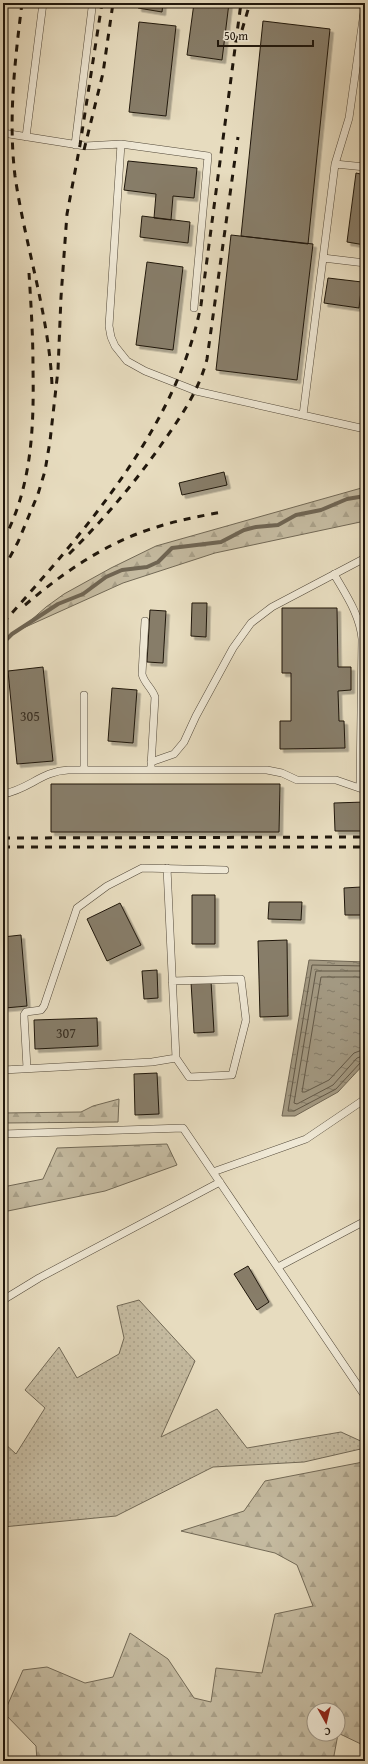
<svg xmlns="http://www.w3.org/2000/svg" width="368" height="1764" viewBox="0 0 368 1764" font-family="'Gentium Book Plus',serif">
<defs>
<pattern id="grass-dots" width="8" height="8" patternUnits="userSpaceOnUse"><rect width="8" height="8" fill="#c5bba1"/><path d="M2 2h.1M6 6h.1" fill="none" stroke="#a9a089" stroke-width="1.8" stroke-linecap="round"/></pattern>
<pattern id="forest-firs" width="22" height="20" patternUnits="userSpaceOnUse"><rect width="22" height="20" fill="#c5bba1"/><path d="M5 1l3.5 6h-7zM16 11l3.5 6h-7z" fill="#a9a089"/></pattern>
<pattern id="water-ripples" width="26" height="14" patternUnits="userSpaceOnUse"><rect width="26" height="14" fill="#a39982"/><path d="M2 4q2-2 4 0t4 0M15 11q2-2 4 0t4 0" fill="none" stroke="#847c69"/></pattern>
<filter id="shadow"><feDropShadow dx="3.5" dy="3.5" stdDeviation="0" flood-color="#0004"/></filter>
</defs>
<rect width="100%" height="100%" fill="#e7dcbf"/>
<filter id="stains"><feTurbulence type="fractalNoise" baseFrequency=".005" numOctaves="4"/><feColorMatrix values="0 0 0 0 .2 0 0 0 0 .09 0 0 0 0 .02 0 0 0 .5 -.17"/></filter>
<radialGradient id="worn" r=".72"><stop offset=".6" stop-color="#630" stop-opacity="0"/><stop offset="1" stop-color="#630" stop-opacity=".3"/></radialGradient>
<!-- grass -->
<path fill="url(#grass-dots)" stroke="#726956" d="M139,1300l56,61 -34,76 56,-28 30,39 94,-16 24,11v5l-61,14 -91,5 -97,49 -113,11v-85l13,12 29,-46 -20,-18 34,-43 18,31 42,-24 5,-16 -7,-32z"/>
<!-- forest -->
<path fill="url(#forest-firs)" stroke="#726956" d="M365,487v34l-150,32 -92,30 -102,46 25,-22 18,-13 47,-26 45,-22z
M119,1099l-1,23 -115,1v-10l78,-1 12,-6z
M167,1144l10,21 -72,26 -102,21v-25l40,-8 14,-31z
M363,1462l2,4v280l-27,-13v-23h-24v24h24l-5,27h-296l-1,-15 -32,-33 19,-43 24,-3 38,16 28,-6 17,-44 38,26 26,39 17,4 5,-34 46,5 13,-59 38,-8 -16,-41 -22,-12 -94,-22 63,-20 21,-30z"/>
<!-- water -->
<path fill="url(#water-ripples)" stroke="#6f6553" d="M309,960l56,2v101l-27,29 -43,24h-13z"/>
<g fill="none" stroke-linecap="round" stroke-linejoin="round">
<!-- shore -->
<path stroke="#625847" stroke-width="1" d="M365,966l-53,-1 -24,146h6l42,-22 25,-27 4,-2
M365,971h-49l-22,132 3,1 36,-19 24,-27 8,-3
M365,977h-44l-19,115h3l24,-12 25,-27 11,-4"/>
<!-- stream -->
<path stroke="#6f6553" stroke-width="4" d="M3,643l9,-9 46,-30 25,-10 23,-17 16,-7 25,-3 11,-5 14,-14 49,-6 23,-12 12,-3 22,-2 18,-10 25,-5 26,-11 18,-3"/>
</g>
<!-- building -->
<path fill="#877d69" stroke="#20170c" filter="url(#shadow)" d="M138,3h25l-1,9 -24,-4z
M194,3h35l-7,57 -35,-5z
M263,21l67,8 -22,215 -67,-8z
M139,22l37,4 -10,90 -37,-4z
M128,161l69,7 -3,30 -21,-2 -2,24 -17,-2 2,-24 -32,-4z
M356,173l9,2v70l-18,-3z
M142,216l48,6 -2,21 -48,-6z
M231,235l82,9 -16,136 -81,-10z
M147,262l36,5 -10,83 -37,-5z
M328,278l34,4 -3,26 -35,-5z
M224,472l3,13 -45,10 -3,-12z
M364,562h1v53h-1z
M192,603h15l-1,34 -15,-1z
M282,608h55l1,59h13v23l-13,1 1,30h5l1,27 -65,1v-28h11v-48h-9z
M150,610l16,1 -3,52 -16,-1z
M43,667l10,94 -36,3 -9,-93z
M112,688l25,2 -4,53 -25,-2z
M51,784h229l-1,48h-228z
M365,802v29h-30l-1,-28z
M361,887l1,28h-17l-1,-27z
M192,895h23v49h-23z
M269,902h33l-1,18 -33,-1z
M120,903l21,42 -34,16 -20,-42z
M21,935l6,71 -22,2 -2,-71z
M287,940l1,76 -28,1 -2,-76z
M157,970l1,28 -14,1 -2,-28z
M211,981l3,51 -20,1 -3,-51z
M97,1018l1,28 -63,3 -1,-29z
M157,1073l2,41 -24,1 -1,-41z
M248,1266l21,36 -12,8 -23,-36z"/>
<g fill="none" stroke-linecap="round" stroke-linejoin="round">
<defs>
<path id="service" d="M3,133l82,13 36,-2 87,12 -14,152
M26,137l17,-134
M121,144l-12,182 2,11 4,9 12,15 18,10 41,16 10,4 169,38
M75,145l17,-137 -1,-5
M335,164l30,3
M323,258l42,5
M303,415l32,-251 14,-46 16,-113
M334,574c12,21 26,41 28,65l-2,148
M145,621l-3,53c2,9 10,14 13,23l-4,69
M151,762l23,-8 10,-12 12,-26 37,-68 18,-25 21,-16 93,-49
M84,770v-75
M3,794c25,-4 39,-23 65,-24h199l15,3 15,7h39l29,10
M167,868l9,190 13,19 43,-2 14,-55 -5,-41 -69,2
M27,1068l-3,-53 2,-3 15,-2 3,-4 33,-98 30,-22 35,-18 83,2
M3,1070l149,-8 24,-4
M3,1134l180,-6 182,268
M213,1172l93,-33 59,-40
M278,1267l87,-46
M3,1300l36,-22 181,-96"/>
</defs>
<!-- service casing -->
<use href="#service" stroke="#524839" stroke-width="8"/>
<!-- service -->
<use href="#service" stroke="#efe8d5" stroke-width="7"/>
<!-- rail -->
<path stroke="#20170c" stroke-width="3" stroke-dasharray="7 7" stroke-linecap="butt" d="M22,3c-7,57 -14,115 -7,173 10,69 34,139 37,209
M242,30l8,-27
M84,150l19,-77 10,-70
M3,541c29,-54 31,-113 30,-173 0,-32 -2,-63 -4,-95
M69,554c34,-34 65,-70 92,-109 19,-27 38,-54 46,-86l31,-222
M3,570l15,-28 20,-48 7,-23 5,-30 8,-71 3,-73 6,-83 13,-69 22,-142
M25,605c39,-33 82,-63 132,-78 22,-7 44,-11 65,-15
M3,623c81,-91 174,-196 198,-318l40,-302
M3,838l362,-1
M3,847h362"/>
</g>
<g text-anchor="middle" stroke-width="3.5" stroke-linejoin="round" paint-order="stroke">
<!-- number labels -->
<g font-size="14" fill="#3a3023">
<text x="30" y="721">305</text>
<text x="66" y="1038">307</text>
</g>
</g>
<!-- margin -->
<rect width="368" height="1764" fill="none" stroke="#e7dcbf" stroke-width="16"/>
<rect x="4" y="4" width="360" height="1756" fill="none" stroke="#20170c" stroke-width="2"/>
<rect x="8" y="8" width="352" height="1748" fill="none" stroke="#20170c"/>
<!-- north arrow -->
<g transform="translate(326 1722) rotate(172)"><circle r="19" fill="#efe8d5" stroke="#9c9485"/>
<path d="M0-3L7 15L0 10L-7 15Z" fill="#8f2418"/>
<text y="-6" font-size="11" font-weight="bold" text-anchor="middle" fill="#20170c">С</text>
</g>
<!-- scale -->
<path d="M218 40v6h95v-6" fill="none" stroke="#20170c" stroke-width="2"/>
<text x="224" y="40" font-size="12" fill="#20170c" stroke="#efe8d5" stroke-width="3" paint-order="stroke">50 m</text>
<rect width="100%" height="100%" filter="url(#stains)"/>
<rect width="100%" height="100%" fill="url(#worn)"/>
</svg>
